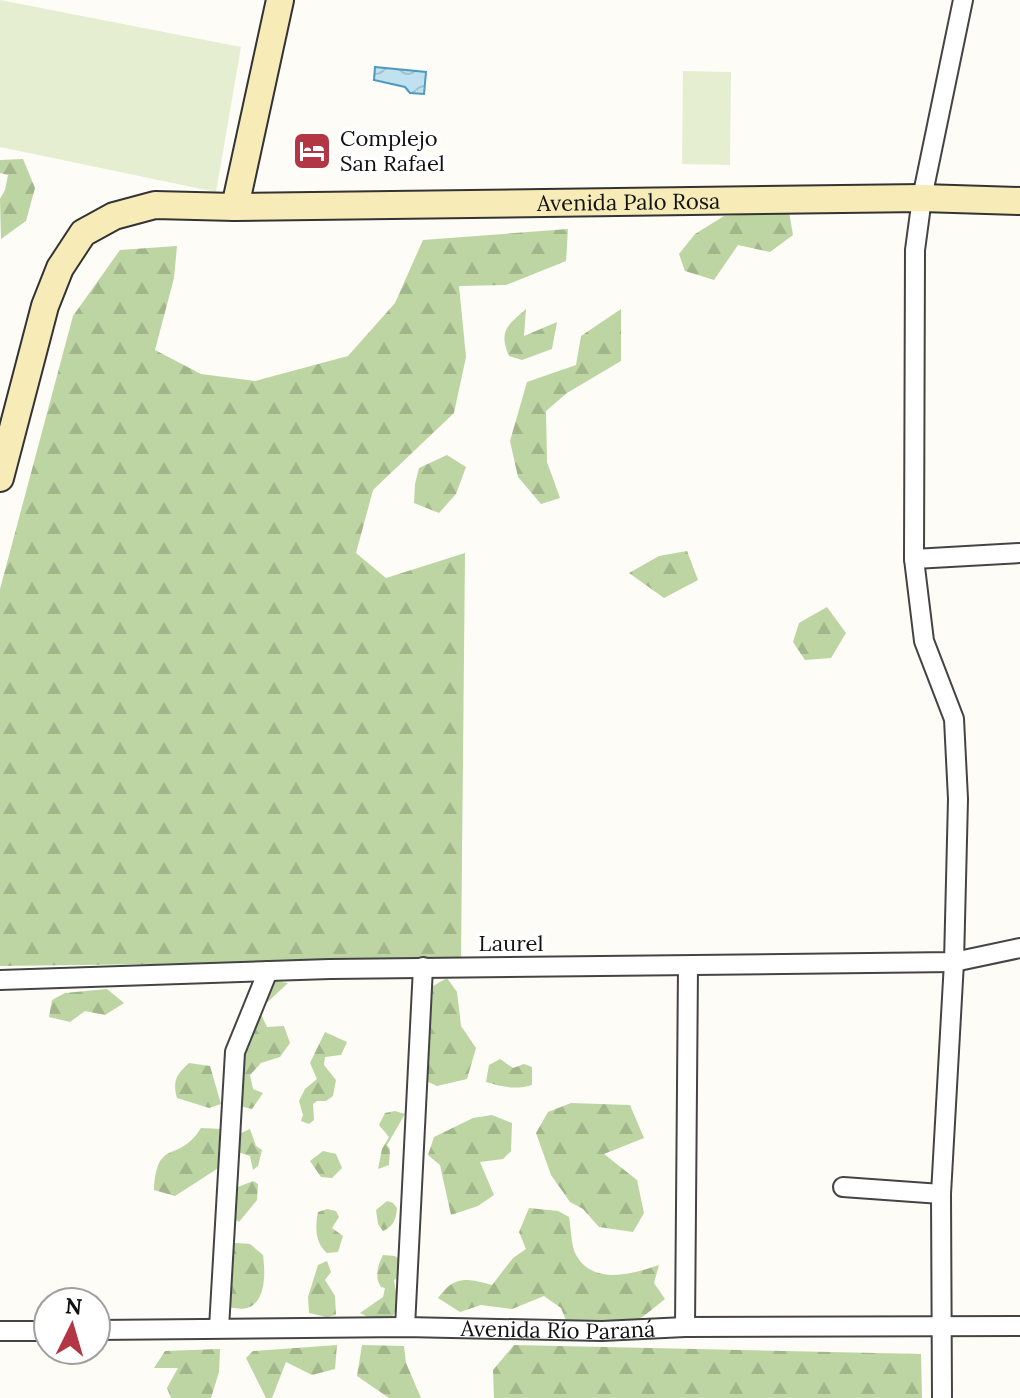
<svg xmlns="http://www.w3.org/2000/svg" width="1020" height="1398" viewBox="0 0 1020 1398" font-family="Lora,serif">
<defs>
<pattern id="forest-firs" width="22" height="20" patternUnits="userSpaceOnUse" patternTransform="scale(2)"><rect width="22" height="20" fill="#bcd5a2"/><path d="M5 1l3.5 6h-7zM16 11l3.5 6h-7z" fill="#a1b68a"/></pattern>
<pattern id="water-waves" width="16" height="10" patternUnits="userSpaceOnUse" patternTransform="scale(2)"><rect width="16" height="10" fill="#bfe1f0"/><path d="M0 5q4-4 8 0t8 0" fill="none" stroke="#a3c0cd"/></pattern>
</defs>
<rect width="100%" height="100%" fill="#fefcf6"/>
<!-- forest -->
<path fill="url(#forest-firs)" d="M23,159l12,29 -9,33 -25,18 -1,-40 5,-9 3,-15 -8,-2v-13z
M789,212l4,23 -23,17 -32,-7 -24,35 -29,-9 -6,-17 16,-20 29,-18z
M568,229l-2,32 -60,24 -47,1 7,71 -12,56 -81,77 -17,63 30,25 79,-25 -4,407 -461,6v-377l73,-273 47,-66 57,-4 -3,32 -19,72 46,24 54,7 93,-25 47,-53 28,-63z
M526,309l-2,27 33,-14 -5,27 -30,11 -13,-4c-11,-25 -1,-31 17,-47z
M621,309v52l-54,32 -21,18 1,51 13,36 -19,6 -23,-27 -8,-36 17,-59 49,-17 5,-29z
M447,455l19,12 -10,27 -17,19 -25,-10 1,-19 4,-16z
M687,551l11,29 -34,18 -35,-25 30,-17z
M827,607l19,26 -15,25 -26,2 -12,-18 6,-19z
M447,978l10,14 4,34 15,22 -9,31 -30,7 -13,-6 4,-91z
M269,980l19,3 -29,27 8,17 17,-1 6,17 -10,14 -19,6 -11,12 3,14 10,4 -11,16 -25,-6 4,-38z
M107,989l17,14 -19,12 -20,-4 -15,11 -21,-5 3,-17 13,-7z
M325,1032l22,10 -6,13 -16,2 -1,8 12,15 -3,16 -7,5h-9l-4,3 1,16 -5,4 -8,-3 2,-6 -4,-14 6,-12 12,-10 -7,-16z
M500,1059l13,9 11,-4 8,3v18c-17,5 -29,2 -46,-3l3,-17z
M189,1063l21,3 11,38 -12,4 -32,-10c-5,-17 0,-24 12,-35z
M571,1103l59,2 14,33 -40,16 33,26 7,33 -11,19 -34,-5 -16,-18 -13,-7 -19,-27 -15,-42 12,-21z
M395,1111l10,3 -18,31 3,4 -1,16 -11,4 4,-20 7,-12 -10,-12 6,-12z
M492,1115l20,8 -1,28 -8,8 -23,3 14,33 -16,11 -27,9 -11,-50 -12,-10 6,-18 39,-19z
M201,1128l21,1 8,9 20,-9 6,17 6,4 -4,16 -5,4 -3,-14 -21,-7 -6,16 -48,31 -21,-6c3,-54 24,-25 47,-62z
M323,1151l13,3 6,14 -10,10 -11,-1 -11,-16z
M253,1181l5,3 -1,16 -18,22 -13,-10 7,-23z
M387,1201l6,2 4,5c-1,11 -3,18 -14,23l-5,-7 -2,-14z
M529,1208l29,3 11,6c2,10 2,29 7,38 18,31 56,19 83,10l-5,18 11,16 -25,20 -71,9 -8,-20 -17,-12 -32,13 -31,-4 -21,7 -22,-14c16,-23 29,-20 54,-13l21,-27 13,-9 -7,-17z
M327,1209l9,2 3,6 -7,11 11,8 -5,16 -11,1c-12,-10 -12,-26 -9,-41z
M225,1242l25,2 13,11c2,15 4,47 -16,53 -7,2 -19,-1 -26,-2z
M383,1255l12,1 8,6 1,12 -10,6 4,24 -5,12 -15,6 -18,-9 23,-16 2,-9 -4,-1c-7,-10 -3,-22 2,-32z
M327,1261l4,11 -6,8 10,16 1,19 -9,2 -18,-4 -1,-16 10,-32z
M337,1345l-2,24 -23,6 -26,-13 -14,36h-6l-20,-40 7,-7z
M362,1345l42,1 2,17 15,35h-32l-32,-22z
M514,1345l407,9 1,44h-428l-1,-28z
M220,1349l-1,23 -8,26h-40l-4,-10 11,-20h-24l11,-17z"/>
<!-- pitch -->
<path fill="#e6eed2" d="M0,0l241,47 -25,145 -216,-45z
M683,71l48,1 -1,93 -48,-1z"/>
<!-- water -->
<path fill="url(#water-waves)" stroke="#4e99c0" stroke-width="2" d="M375,67l51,5 -2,22 -14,-1 -5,-6 -31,-7z"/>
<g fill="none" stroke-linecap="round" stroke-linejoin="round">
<defs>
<g id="street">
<path d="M914,559l106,-6"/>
<path d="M0,980l330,-11 624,-7 66,-14"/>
<path d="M843,1187l98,7"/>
<path d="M405,1327l18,-360"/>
<path d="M685,1327l3,-360"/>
<path d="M219,1328l16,-276 33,-81"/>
<path id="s1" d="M96,1330l309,-3 197,4 83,-4 335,-1"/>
<path d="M0,1331h48"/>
<path d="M942,1398l-1,-204 13,-232 4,-163 -4,-80 -30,-78 -10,-82 1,-309 7,-52 41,-198"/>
</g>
<g id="secondary">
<path d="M235,207l45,-207"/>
<path id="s2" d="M0,478l45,-172 15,-38 23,-35 31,-17 41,-11 80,2 687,-9 98,3"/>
</g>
</defs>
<!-- street casing -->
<use href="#street" stroke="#444" stroke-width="22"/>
<!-- secondary casing -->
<use href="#secondary" stroke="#333" stroke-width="30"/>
<!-- street -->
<use href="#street" stroke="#fff" stroke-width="18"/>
<!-- secondary -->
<use href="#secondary" stroke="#f7ecb8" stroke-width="26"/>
</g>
<!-- icons -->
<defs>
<symbol id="hotel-square" viewBox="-11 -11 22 22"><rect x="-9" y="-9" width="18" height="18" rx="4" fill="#b33644" stroke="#fff"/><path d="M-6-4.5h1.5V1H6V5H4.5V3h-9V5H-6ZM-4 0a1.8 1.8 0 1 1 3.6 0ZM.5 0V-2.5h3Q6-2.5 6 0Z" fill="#fff"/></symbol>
</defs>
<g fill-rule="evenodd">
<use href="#hotel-square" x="290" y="129" width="44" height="44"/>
</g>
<g text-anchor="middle" stroke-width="8" stroke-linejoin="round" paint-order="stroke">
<!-- poi labels -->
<g font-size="22" fill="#111" stroke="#fff" text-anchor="start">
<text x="340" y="146">Complejo<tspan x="340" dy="25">San Rafael</tspan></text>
</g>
<!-- street labels -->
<g font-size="22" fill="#111" stroke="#fff">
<text dy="8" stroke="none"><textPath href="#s2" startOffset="812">Avenida Palo Rosa</textPath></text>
<text x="511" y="951">Laurel</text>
<text dy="8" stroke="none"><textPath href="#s1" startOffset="462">Avenida Río Paraná</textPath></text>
</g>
</g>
<!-- north arrow -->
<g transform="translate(72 1326) rotate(5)"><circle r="38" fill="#ffffff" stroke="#a0a0a0" stroke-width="2"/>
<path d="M0-6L14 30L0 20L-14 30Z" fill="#b33644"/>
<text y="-12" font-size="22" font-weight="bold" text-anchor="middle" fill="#111111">N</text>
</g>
</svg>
